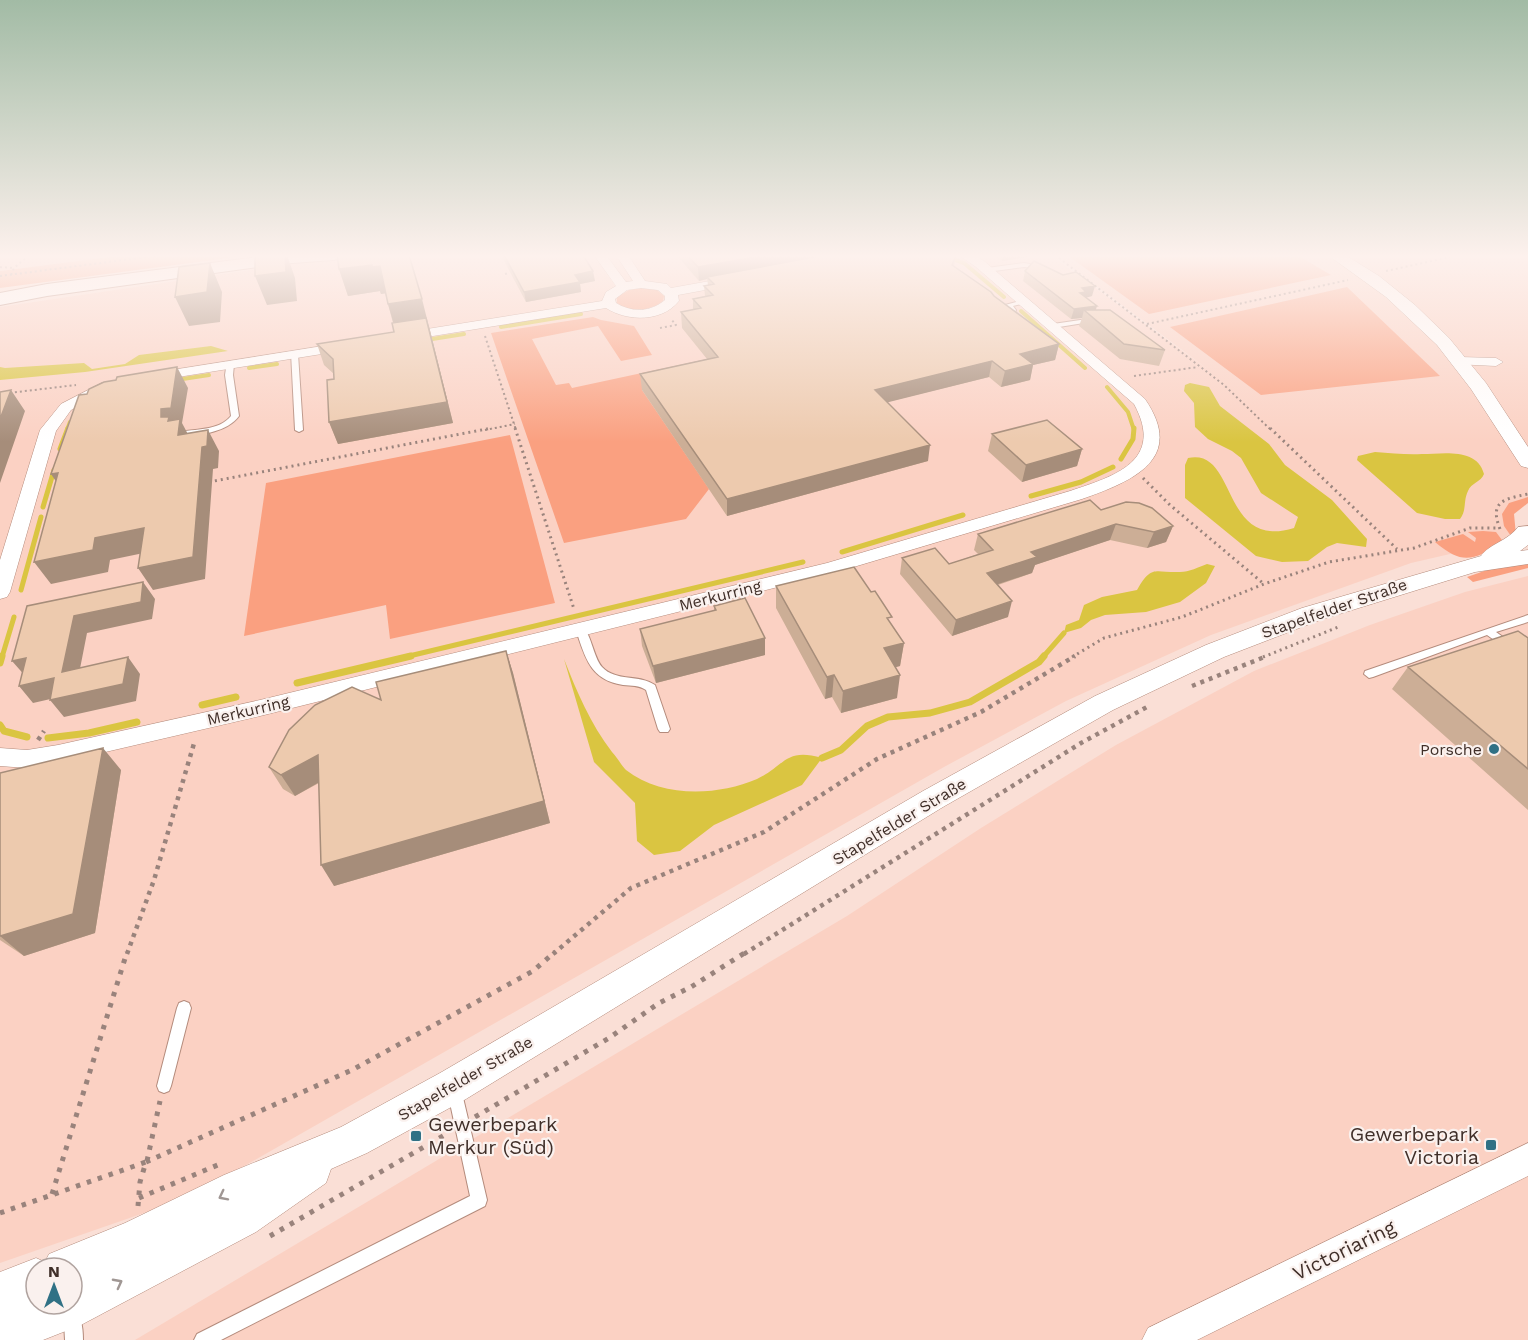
<svg xmlns="http://www.w3.org/2000/svg" width="1528" height="1340" viewBox="0 0 1528 1340" font-family="'Work Sans',sans-serif">
<rect width="100%" height="100%" fill="#fadfd6"/>
<!-- built -->
<path fill="#fbd1c3" d="M0,255h125l-125,16z
M352,255h698l156,113 15,14 -16,-15 -150,-112h473v244l-16,5v31l-10,7 -91,21 -200,72 -145,66 -122,66 -754,430 -190,66v-956z
M1528,576v764h-1393l712,-424 134,-88 135,-83 138,-74 116,-46 95,-33z"/>
<!-- green -->
<path fill="#faa080" d="M125,255h126l-251,33v-17z
M1067,255h230l34,20 -182,39z
M1347,287l93,89 -179,19 -91,-68z
M641,288l16,2 7,6 -1,5c-13,10 -32,12 -46,2v-6l12,-7z
M593,317l8,3 33,6 18,29 -31,6 -23,-35 -66,13 24,46 13,-2 3,5 135,-29 11,14 -76,17 67,99 -23,30 -122,24 -73,-210z
M510,435l45,168 -165,36 -4,-34 -142,31 22,-153z
M1528,497v6l-14,11 2,21 -3,4 -9,-13 -2,-12 7,-11z
M1483,531l13,1 9,12c-33,14 -40,23 -70,-2l28,-8 12,8 1,-4 -8,-6z
M1528,561v7l-55,14 -6,-5 20,-7z"/>
<!-- water -->
<path fill="#dac541" d="M211,346l17,5 -143,21 -85,8v-13l5,1 79,-5 8,6 33,-5 14,-9z
M1190,383l19,4 11,19 49,38 16,21 47,35 35,39 -1,8 -29,-4 -10,4 -19,14 -26,1 -26,-6 -71,-58v-33l3,-7c50,-11 32,93 106,70l4,-11 -37,-24 -20,-35 -9,-7 -24,-12 -13,-12 -1,-24 -10,-12 1,-6z
M1375,452c16,1 32,3 47,2 20,0 55,-7 62,20 -3,8 -13,9 -16,17 -5,10 -1,19 -8,28h-15l-28,-6 -60,-53 1,-4z
M1207,564l8,2 -9,17 -26,19 -34,10 -41,3 -14,5 -10,8 -17,5 2,-8 13,-5 5,-15 18,-8 35,-7c15,-26 17,-17 43,-18 9,0 19,-5 27,-8z
M564,659c13,33 26,64 48,93 5,5 9,13 14,18 36,28 91,26 131,9 28,-13 28,-32 65,-21l-20,27 -88,40 -34,26 -26,4 -17,-14 -2,-38 -41,-41z"/>
<g fill="none" stroke-linecap="round" stroke-linejoin="round">
<!-- stream-far2 -->
<path stroke="#dac541" stroke-width="4" d="M941,255l23,8 40,34
M1021,311l64,57
M501,327l80,-13
M426,340l38,-6
M249,368l28,-4
M176,380l33,-5
M1107,387l21,25 6,18
M67,430l3,-8"/>
<!-- stream-far1 -->
<path stroke="#dac541" stroke-width="5" d="M60,449l8,-21
M1121,459l12,-20 1,-11
M1031,496l50,-14 32,-15
M43,507l11,-37
M842,552l121,-37
M21,590l20,-73
M2,657l12,-40
M405,657l398,-95
M1043,657l21,-24"/>
<!-- stream -->
<path stroke="#dac541" stroke-width="7" d="M0,663l2,-7
M297,683l114,-27
M202,705l34,-8
M0,725l4,6 23,6
M48,738l41,-5 48,-11
M822,758l19,-8 26,-24 21,-9 42,-4 40,-11 69,-40 5,-6"/>
<defs>
<path id="service" d="M1024,263l22,4 -3,2 -19,-2 -37,5 -3,-2 3,-2z
M1024,300l3,2 -1,1 -13,3 3,4 -2,5 6,6 -5,1 -7,-7 2,-5 -5,-5z
M1094,318l2,1v2l-43,7 -3,-2 3,-2z
M291,352l7,2 5,76 -4,2 -4,-2z
M227,362l7,2 -1,11 6,41c-12,17 -45,21 -65,20v-4h3c18,-3 42,-1 54,-16l-6,-41z
M1528,615v7l-32,10 32,23v9l-41,-29 -114,42 -4,1 -5,-4 1,-3z
M581,626c10,5 12,31 21,41 14,15 37,7 53,18l15,44 -2,3h-8l-2,-3 -12,-39c-7,-5 -14,-4 -23,-5 -33,-5 -38,-28 -47,-55z
M184,1001l5,2 2,5 -20,78 -2,5 -5,2 -5,-2 -2,-5 20,-78 2,-5z
M454,1082l5,2 2,5 26,111 -2,6 -264,134h-27l3,-6 273,-138 -23,-107 2,-5z
M41,1304h29c11,9 13,22 13,36h-18l-1,-18 -7,-7 -13,-5z"/>
<path id="minor" d="M594,255h12l20,27 7,-1 -17,-26h12l17,26 22,3 4,4 61,-11 6,4 -6,4 -54,10 1,6c-17,21 -51,21 -73,7l-204,33 -7,-4 7,-4 200,-32 4,-9 10,-6zM641,288l17,2 7,6v4c-14,12 -33,13 -49,3l-1,-4 12,-9z
M959,255h14l11,6 161,138c41,60 -12,82 -63,100l-252,75 -570,142 -202,47 -31,5 -27,-2v-18l27,2 31,-5 202,-45 567,-137 243,-72c45,-15 95,-30 64,-87l-158,-137z
M348,342l7,4 -2,3 -200,32 -7,-4 7,-4z
M1459,357l37,1 7,4 -7,4 -42,-2 -2,-3 2,-3z
M102,383l5,2 3,3 -3,3 -36,19 -15,21 -46,161 -3,5 -7,2v-39l40,-130 21,-26z
M1528,1143v33l-331,164h-55l6,-12z"/>
<path id="tertiary" d="M1328,255h17l34,21 36,29 34,33 37,45 42,64v21l-7,-2 -50,-77 -34,-44 -51,-48z
M1528,526v19l-8,6 8,-1v14l-53,8 -155,48 -96,37 -111,53 -170,97 -477,292 -99,54 -36,16 -5,14 -70,49 -175,93 -38,15h-43v-68l36,-14 9,4 4,-8 76,-31 99,-48 117,-48 99,-54 483,-282 172,-95 111,-51 96,-37 179,-52c8,-12 27,-15 37,-29zM36,1268h36v36h-36v-4l-31,12 31,-12z"/>
<path id="secondary" d="M273,255h69l-3,4 -6,1 -54,4 -232,32 -47,9v-12l47,-9z"/>
</defs>
<!-- service casing -->
<use href="#service" stroke="#b48b7c" stroke-width="2"/>
<!-- minor casing -->
<use href="#minor" stroke="#b48b7c" stroke-width="1"/>
<!-- tertiary casing -->
<use href="#tertiary" stroke="#b48b7c" stroke-width="1"/>
<!-- secondary casing -->
<use href="#secondary" stroke="#b48b7c" stroke-width="2"/>
<!-- path-far3 -->
<path stroke="#99837c" stroke-width="2" stroke-dasharray="2 3" stroke-linecap="butt" d="M1055,255l169,130 47,45
M0,267l14,1
M1386,271l73,-16
M505,274l4,-1
M11,275l3,-7 15,-13
M0,276l162,-21
M1147,324l201,-44
M660,328l16,-3 -5,-6
M485,336l31,94
M1134,376l64,-9
M0,394l76,-9
M485,430l30,-6"/>
<!-- path-far2 -->
<path stroke="#99837c" stroke-width="3" stroke-dasharray="2 4" stroke-linecap="butt" d="M515,428l59,181
M1270,428l127,121
M1143,478l27,27 94,79
M209,482l283,-54
M1500,529c-11,-28 4,-30 28,-35
M1072,657l32,-19 78,-21 82,-33 65,-22 85,-14 56,-20h29
M1263,657l78,-31"/>
<!-- path-far1 -->
<path stroke="#99837c" stroke-width="4.5" stroke-dasharray="4 5" stroke-linecap="butt" d="M1192,686l75,-30
M38,740l6,-9
M127,954l27,-74 41,-140
M553,954l78,-66 133,-56 113,-73 104,-47 94,-56
M744,954l337,-211 66,-36"/>
<!-- path -->
<path stroke="#99837c" stroke-width="5" stroke-dasharray="4.5 7" stroke-linecap="butt" d="M475,1117l134,-79 50,-35 32,-16 55,-35
M147,1161l13,-60
M146,1162l206,-92 181,-99 22,-19
M52,1194l75,-242
M139,1198l81,-34
M0,1213l146,-51 -6,20 -2,24
M270,1236l178,-103"/>
<!-- service -->
<use href="#service" fill="#fff" fill-rule="evenodd"/>
<!-- minor -->
<use href="#minor" fill="#fff" fill-rule="evenodd"/>
<!-- tertiary -->
<use href="#tertiary" fill="#fff" fill-rule="evenodd"/>
<!-- secondary -->
<use href="#secondary" fill="#fff" fill-rule="evenodd"/>
</g>
<!-- wall -->
<path fill="#ccae96" d="M337,255l92,71 24,97 -115,21 -9,-22 5,-43v-5l-10,-9 -7,-21 77,-12 -1,-9 -8,-30 -4,1 -1,-3 -32,5 -9,-27z
M501,255h82l12,26 -15,3 1,8 -55,10z
M664,255h292l-2,12 105,77 -4,16 -22,5 -3,15 -29,7 -12,-10 -102,25 41,59 -201,55 -85,-126 -2,-16 67,-15 -25,-31 -1,-16 12,-2v-11l12,-3 -1,-10 4,-1 -1,-6 -8,2 -20,-23z
M994,255h47l-39,6z
M1025,271l38,4 29,21 -6,1 10,13 69,40 -6,16 -39,-7 -41,-33 3,-8 -11,1 -48,-38z
M992,434l90,15 -5,17 -55,16 -34,-31z
M1101,510l72,16 -7,16 -19,6 -37,-8 -75,25 -3,8 -34,12 10,32 -56,19 -52,-62 2,-16 47,6 29,-10 -4,-4 4,-16z
M776,586l115,38 13,19 -4,23 -5,1 2,31 -56,15 -9,-16 -7,2 -49,-91z
M714,606l51,32v17l-109,28 -14,-37 -2,-17 74,-18z
M1528,638v172l-136,-121 16,-22z
M506,651l7,22 37,150 -216,63 -15,-103 -24,13 -12,-7 -14,-22 112,-67z
M121,770l-26,163 -71,23 -24,-16v-167z"/>
<!-- shaded-wall -->
<path fill="#a68d7a" d="M285,255h2l8,23 2,23 -30,4 -12,-29z
M767,255h72l-132,22v2l-8,2 -1,-14z
M1003,255h38l-39,6z
M210,263l12,29 -2,30 -31,4 -14,-29z
M372,265l8,1 8,27 -7,1 -1,-3 -32,5 -9,-27z
M593,271l2,10 -15,3 1,8 -55,10 -2,-10 51,-17z
M1095,286l-3,10 -7,2 -8,5 5,-15z
M422,299l31,124 -115,21 -9,-22 67,-90 -8,-28z
M1097,306l-3,10 -10,-6 -2,8 -11,1 3,-10z
M1059,344l-4,16 -22,5 -3,15 -29,7 4,-16 15,-17z
M992,361l-3,16 -116,29 2,-16z
M177,367l11,21 -6,35 9,17 -2,16 -28,-39v-8z
M11,390l14,21 -25,72v-64z
M208,430l11,21 -1,17 -5,1 -8,110 -52,11 -15,-22 64,-121z
M930,445l-2,16 -201,55v-17z
M1082,449l-5,17 -55,16 4,-17z
M58,473l7,22 -14,-21z
M1116,524l-6,16 -75,25 -3,8 -49,16 4,-16 44,-21z
M1173,526l-7,16 -19,6 7,-16z
M144,528l14,22 -48,10 -2,12 -57,12 -17,-22 61,-24z
M143,582l12,17 -3,20 -65,14 -11,56 -14,-17 12,-56z
M1012,601l-4,16 -56,19 4,-16z
M765,638v17l-109,28 -3,-17z
M904,643l-4,23 -19,5 3,-23z
M506,651l7,22 37,150 -216,63 -13,-21z
M128,657l12,17 -4,27 -72,16 -14,-17z
M26,658l1,20 -15,-17z
M834,675l-2,22 -7,2 2,-22z
M900,675l-3,23 -56,15 2,-22z
M54,678l14,17 -35,8 -14,-17z
M103,748l18,22 -26,163 -71,23 -24,-20z
M318,755l12,21 -35,20 -14,-21z"/>
<!-- building -->
<path fill="#edcaae" stroke="#a68d7a" stroke-width="1.5" d="M255,255h30l1,17 -31,4z
M337,255h72l13,44 -34,5 -8,-38 -8,1v-2l-33,4z
M504,255h79l10,16 -18,4 5,7 -56,10z
M687,255h80l-69,12z
M825,255h131l-4,10 39,27 3,4 65,48 -39,10 13,10 -28,7 -13,-10 -117,29 55,55 -203,54 -87,-125 78,-17 -37,-45 20,-4 -8,-9 20,-4 -9,-9 10,-2 -7,-7z
M1034,261l29,14 13,-3 19,14 -13,2 4,4 -6,1 17,13 -23,3 -49,-38z
M210,263l-3,29 -32,5 4,-30z
M1084,310h26l55,40 -41,-6z
M426,318l21,84 -118,20 -2,-42 7,-1 -1,-20 -16,-15 77,-12 -2,-9z
M177,367l-6,41 -10,1v8h8l-1,4 12,-2 -2,16 30,-5 -1,16 -5,1 -9,110 -55,11 6,-40 -49,10 -2,12 -59,12 24,-89 -7,1 28,-79 8,-1 2,-5 15,-7 12,-2 1,-3z
M11,390l-11,29v-27z
M1047,420l35,29 -56,16 -34,-31z
M1090,500l11,10 25,-8 13,1 13,5 21,18 -19,6 -38,-8 -85,28 6,5 -50,16 25,28 -56,19 -54,-62 33,-10 14,16 44,-14 -15,-16z
M854,567l17,25 4,-1 17,26 -5,1 17,25 -20,5 16,27 -57,16 -9,-16 -7,2 -51,-91z
M143,582l-2,20 -67,14 -12,56 66,-15 -5,27 -73,16 4,-22 -35,8 7,-28 -14,3 15,-55z
M745,598l20,40 -112,28 -13,-37 76,-19 -2,-4z
M1518,631l10,7v131l-120,-102z
M506,651l38,150 -223,64 -3,-110 -37,20 -12,-8 20,-37 26,-25 37,-18 29,13 -5,-18z
M103,748l-30,166 -73,22v-163z"/>
<!-- one-way arrows -->
<defs><path id="oneway-chevron" d="M-2-3.5L2.5 0L-2 3.5" fill="none" stroke-width="1.6" stroke-linecap="round" stroke-linejoin="round" transform="scale(1.5)"/></defs>
<g stroke="#a09794">
<use href="#oneway-chevron" transform="translate(223 1196) rotate(153)"/>
<use href="#oneway-chevron" transform="translate(118 1283) rotate(-28)"/>
</g>
<!-- sky -->
<linearGradient id="sky" x2="0" y2="1"><stop stop-color="#a2bba5"/><stop offset="0.58" stop-color="#fdf1ed"/><stop offset="1" stop-color="#fdf1ed" stop-opacity="0"/></linearGradient>
<rect width="1528" height="442" fill="url(#sky)"/>
<!-- markers -->
<g fill="#307185" stroke="#faf1ee" stroke-width="2">
<circle cx="1494" cy="749" r="6"/>
<rect x="410" y="1130" width="12" height="12" rx="3"/>
<rect x="1485" y="1139" width="12" height="12" rx="3"/>
</g>
<g text-anchor="middle" stroke-width="4.5" stroke-linejoin="round" paint-order="stroke">
<!-- street labels -->
<g font-size="16" fill="#402f29" stroke="#faf1ee">
<text transform="translate(720 595) rotate(-14)" y="6">Merkurring</text>
<text transform="translate(1334 608) rotate(-19)" y="6">Stapelfelder Straße</text>
<text transform="translate(248 710) rotate(-13)" y="6">Merkurring</text>
<text transform="translate(899 821) rotate(-31)" y="6">Stapelfelder Straße</text>
<text transform="translate(465 1078) rotate(-30)" y="6">Stapelfelder Straße</text>
</g>
<!-- poi labels -->
<g font-size="16" fill="#402f29" stroke="#faf1ee" text-anchor="end">
<text x="1482" y="755">Porsche</text>
</g>
<!-- near-poi labels -->
<g font-size="20" fill="#402f29" stroke="#faf1ee" text-anchor="start">
<text x="428" y="1131">Gewerbepark<tspan x="428" dy="23">Merkur (Süd)</tspan></text>
<text x="1479" y="1141" text-anchor="end">Gewerbepark<tspan x="1479" dy="23">Victoria</tspan></text>
</g>
<!-- near-street labels -->
<g font-size="20" fill="#402f29" stroke="#faf1ee">
<text transform="translate(1344 1250) rotate(-26)" y="7">Victoriaring</text>
</g>
</g>
<!-- north arrow -->
<g transform="translate(54 1286)"><circle r="28" fill="#faf1ee" stroke="#b0a39f" stroke-width="1.5"/>
<path d="M0-4.5L10 22L0 15L-10 22Z" fill="#307185"/>
<text y="-9" font-size="16" font-weight="bold" text-anchor="middle" fill="#402f29">N</text>
</g>
</svg>
